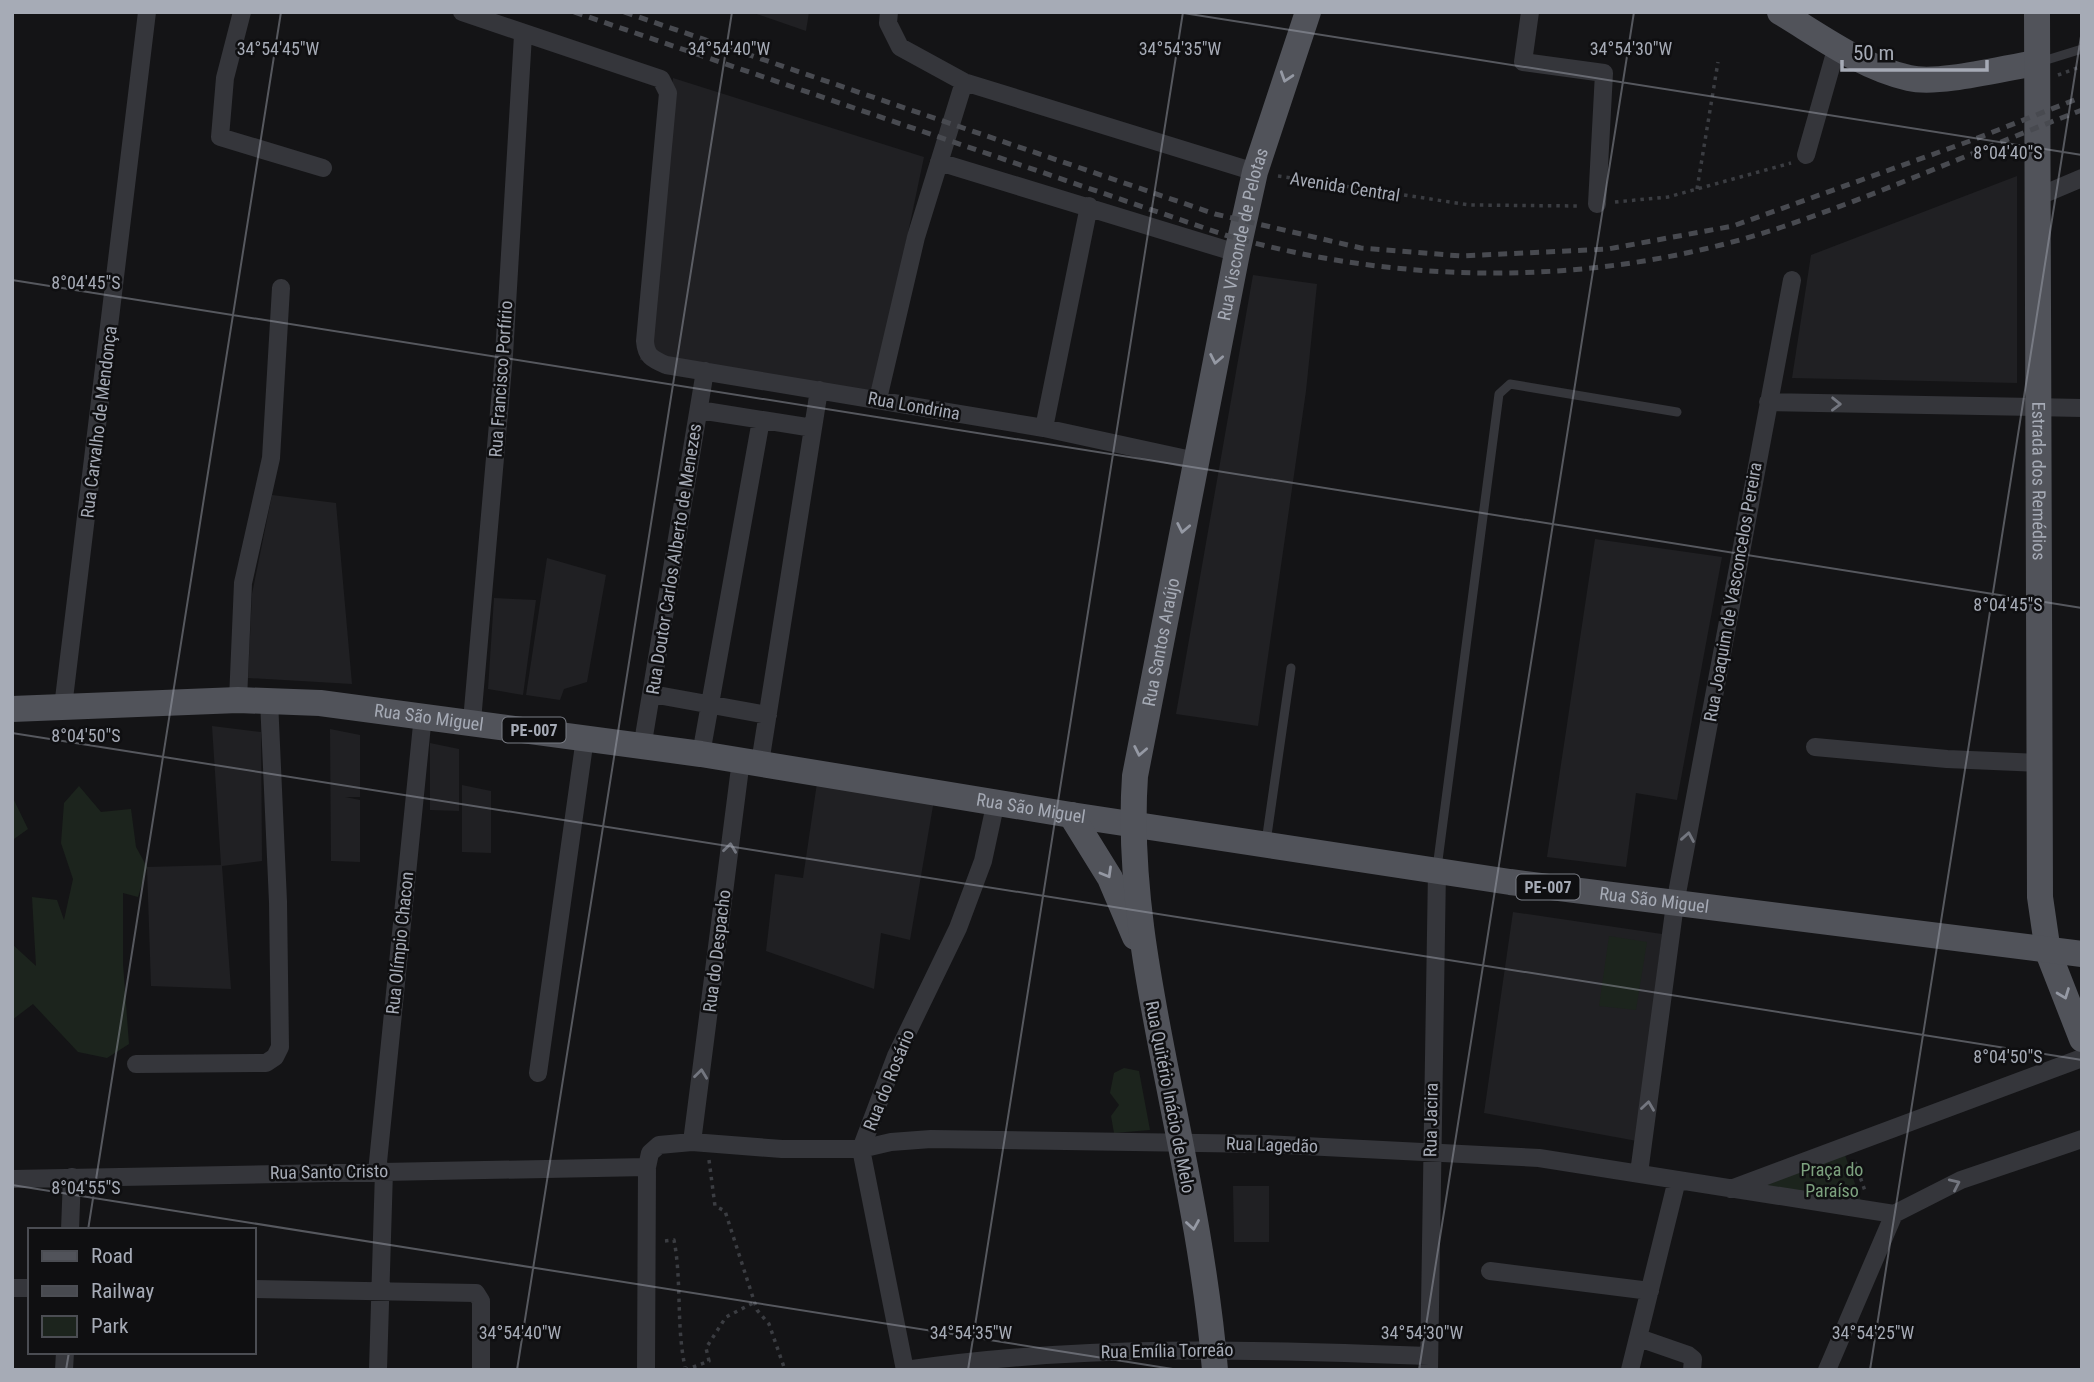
<svg xmlns="http://www.w3.org/2000/svg" width="2094" height="1382" viewBox="0 0 2094 1382" font-family="'Roboto Condensed',sans-serif">
<rect width="100%" height="100%" fill="#141416"/>
<!-- built -->
<path fill="#202023" d="M751,12h58l-3,19z
M673,78l251,79 -50,237 -234,-34z
M2017,176v207l-225,-5 19,-123z
M1253,275l64,9 -11,107 -48,335 -82,-12z
M272,495l64,8 16,181 -104,-6 4,-84z
M1595,539l127,18 -45,243 -41,-7 -10,74 -79,-10z
M547,558l59,17 -19,107 -23,7 -4,11 -34,-5z
M494,598l42,2 -13,95 -35,-6z
M212,726l49,6 1,129 -40,5 9,123 -80,-3 -4,-119 74,-2z
M330,729l30,6v62h-15l15,3v62l-29,-1z
M430,743l29,6v62l-29,-1z
M817,783l117,17 -24,140 -29,-7 -7,56 -108,-38 9,-77 28,4z
M462,785l29,6v62l-29,-1z
M1513,912l149,22 -25,207 -153,-28z
M1233,1186h36v56h-35z"/>
<!-- green -->
<path fill="#1c241d" d="M79,786l22,26 30,-3 5,38 11,20 -9,30 -15,-4v71l6,80 -22,14 -29,-6 -45,-48 -21,16v-76l24,22 -4,-69 25,3 7,20 9,-41 -12,-36 3,-40z
M12,796l16,33 -14,10h-2z
M1609,936l38,6 -11,68 -37,-4z
M1124,1068l15,3 11,59 -36,3 -3,-17 8,-11 -9,-12 4,-20z
M1845,1155l17,49 -92,-13 -5,-8z"/>
<g fill="none" stroke-linecap="round" stroke-linejoin="round">
<!-- path -->
<path stroke="#3b3d42" stroke-width="3.5" stroke-dasharray="3.5 5" stroke-linecap="butt" d="M2058,75l24,-9
M1278,176l192,29 109,1
M1697,189l21,-127
M1615,202l53,-5 123,-34
M709,1160l6,46 10,5 32,99 12,14 16,46
M1855,1162l10,29
M665,1241l9,-1c8,42 2,85 11,127
M685,1370l24,-9 -3,-13 20,-31 29,-15"/>
<!-- service -->
<path stroke="#35363b" stroke-width="9" d="M2040,62l42,-13
M1266,842l25,-174
M1437,868l62,-474 11,-10 167,28"/>
<!-- minor -->
<path stroke="#35363b" stroke-width="18" d="M242,12l-17,66 -5,59 103,31
M462,12l199,67 7,14 -23,248c1,15 7,18 21,24l378,63 152,33
M889,12l-1,11 12,24 64,35 291,90
M1530,12l-7,50 81,11 -7,131
M1806,155l31,-109
M939,162l298,91
M2037,197l45,-19
M878,399l38,-162 48,-155
M1768,402l314,6
M699,410l114,18
M1044,428l45,-222
M652,694l116,21
M238,700l5,-117 28,-125 10,-170
M63,707l84,-695
M472,721l32,-366 19,-320
M1815,747l132,12 92,4
M642,748l63,-377
M701,754l60,-334
M760,763l59,-373
M136,1064l130,-1 9,-6 5,-10 -2,-145 -9,-202
M538,1073l47,-335
M692,1142l49,-382
M377,1172l46,-457
M1639,1173l36,-269 117,-624
M12,1179l635,-12
M1731,1189l351,-131
M1894,1214l67,-34 121,-41
M70,1230l2,-53
M1490,1271l160,20
M12,1288h18
M254,1289l222,4 5,8v69
M1639,1338l49,17 5,4 -1,11
M64,1370l1,-18
M378,1370l6,-199
M646,1370l1,-203 3,-14 9,-8 33,-3 90,7h79l30,-7 40,-3 334,5 274,14 355,56
M905,1370l-44,-221 35,-93 62,-128 25,-67 13,-60
M905,1370c174,-26 349,-21 524,-14
M1429,1370l8,-500
M1630,1370l47,-190
M1827,1370l67,-156"/>
<!-- primary -->
<g stroke="#51535a" stroke-width="26">
<path d="M1780,12c40,24 83,56 129,66 30,7 94,-10 127,-15"/>
<path id="s1" d="M2037,12l3,885 8,55 34,87"/>
<path id="s2" d="M12,709l226,-9 82,3 381,51 370,61 439,67 572,72"/>
<path d="M1071,815l39,63 25,59"/>
<path id="s3" d="M1215,1370c-8,-97 -28,-194 -47,-289 -20,-100 -40,-203 -33,-305l102,-523 18,-81 53,-160"/>
</g>
<!-- rail -->
<path stroke="#484a50" stroke-width="5" stroke-dasharray="9 7" stroke-linecap="butt" d="M574,12l651,223c180,52 378,52 557,-8 101,-34 200,-79 300,-117
M624,12l591,202 146,34 100,8 147,-7 125,-23 237,-85 112,-44"/>
</g>
<!-- one-way arrows -->
<defs><path id="oneway-chevron" d="M-2-3.5L2.5 0L-2 3.5" fill="none" stroke-width="1.6" stroke-linecap="round" stroke-linejoin="round" transform="scale(1.75)"/></defs>
<g stroke="#9599a4">
<use href="#oneway-chevron" transform="translate(1286 77) rotate(108)"/>
<use href="#oneway-chevron" transform="translate(1216 359) rotate(101)"/>
<use href="#oneway-chevron" transform="translate(1183 528) rotate(101)"/>
<use href="#oneway-chevron" transform="translate(1140 751) rotate(101)"/>
<use href="#oneway-chevron" transform="translate(1107 873) rotate(60)"/>
<use href="#oneway-chevron" transform="translate(2064 994) rotate(69)"/>
<use href="#oneway-chevron" transform="translate(1193 1225) rotate(81)"/>
</g>
<g stroke="#73767f">
<use href="#oneway-chevron" transform="translate(1836 404) rotate(1)"/>
<use href="#oneway-chevron" transform="translate(1688 837) rotate(-80)"/>
<use href="#oneway-chevron" transform="translate(730 848) rotate(-83)"/>
<use href="#oneway-chevron" transform="translate(701 1074) rotate(-83)"/>
<use href="#oneway-chevron" transform="translate(1648 1106) rotate(-82)"/>
<use href="#oneway-chevron" transform="translate(1955 1184) rotate(-25)"/>
</g>
<!-- ticks -->
<path fill="none" stroke="#a6abb6" stroke-width="2" stroke-opacity="0.45" d="M1177,12l905,143M12,280l2070,328M12,733l2070,327M12,1185l1167,185M88,1230l193,-1218M66,1370l3,-18M517,1370l215,-1358M968,1370l215,-1358M1419,1370l215,-1358M1870,1370l212,-1340"/>
<g text-anchor="middle" stroke-width="5" stroke-linejoin="round" paint-order="stroke">
<!-- shield labels -->
<g fill="#0f0f11" stroke="#797c84" stroke-width="2">
<rect x="502.5" y="717.5" width="63" height="25" rx="5"/>
<rect x="1516.5" y="874.5" width="63" height="25" rx="5"/>
</g>
<g font-size="16" font-weight="bold" fill="#a6abb6">
<text x="534" y="736">PE-007</text>
<text x="1548" y="893">PE-007</text>
</g>
<!-- street labels -->
<g font-size="18" fill="#a6abb6" stroke="#0f0f11">
<text transform="translate(1345 187) rotate(9)" y="6">Avenida Central</text>
<text dy="6" stroke="none"><textPath href="#s3" startOffset="1153">Rua Visconde de Pelotas</textPath></text>
<text transform="translate(501 379) rotate(-86)" y="6">Rua Francisco Porfírio</text>
<text transform="translate(914 406) rotate(10)" y="6">Rua Londrina</text>
<text transform="translate(99 422) rotate(-83)" y="6">Rua Carvalho de Mendonça</text>
<text dy="6" stroke="none"><textPath href="#s1" startOffset="469">Estrada dos Remédios</textPath></text>
<text transform="translate(674 559) rotate(-81)" y="6">Rua Doutor Carlos Alberto de Menezes</text>
<text transform="translate(1733 592) rotate(-80)" y="6">Rua Joaquim de Vasconcelos Pereira</text>
<text dy="6" stroke="none"><textPath href="#s3" startOffset="737">Rua Santos Araújo</textPath></text>
<text dy="6" stroke="none"><textPath href="#s2" startOffset="418">Rua São Miguel</textPath></text>
<text dy="6" stroke="none"><textPath href="#s2" startOffset="1027">Rua São Miguel</textPath></text>
<text dy="6" stroke="none"><textPath href="#s2" startOffset="1657">Rua São Miguel</textPath></text>
<text transform="translate(400 943) rotate(-84)" y="6">Rua Olímpio Chacon</text>
<text transform="translate(717 951) rotate(-83)" y="6">Rua do Despacho</text>
<text transform="translate(889 1080) rotate(-68)" y="6">Rua do Rosário</text>
<text transform="translate(1170 1097) rotate(79)" y="6">Rua Quitério Inácio de Melo</text>
<text transform="translate(1431 1120) rotate(-89)" y="6">Rua Jacira</text>
<text transform="translate(1272 1145) rotate(2)" y="6">Rua Lagedão</text>
<text transform="translate(329 1172) rotate(-1)" y="6">Rua Santo Cristo</text>
<text transform="translate(1167 1351) rotate(-1)" y="6">Rua Emília Torreão</text>
</g>
<!-- park labels -->
<g font-size="18" fill="#7da27f" stroke="#0f0f11">
<text x="1832" y="1176">Praça do<tspan x="1832" dy="21">Paraíso</tspan></text>
</g>
</g>
<g font-size="18" text-anchor="middle" fill="#a6abb6" stroke="#0f0f11" stroke-width="5" stroke-linejoin="round" paint-order="stroke">
<text x="278" y="55">34°54'45"W</text>
<text x="729" y="55">34°54'40"W</text>
<text x="1180" y="55">34°54'35"W</text>
<text x="1631" y="55">34°54'30"W</text>
<text x="2008" y="159">8°04'40"S</text>
<text x="86" y="289">8°04'45"S</text>
<text x="2008" y="611">8°04'45"S</text>
<text x="86" y="742">8°04'50"S</text>
<text x="2008" y="1063">8°04'50"S</text>
<text x="86" y="1194">8°04'55"S</text>
<text x="520" y="1339">34°54'40"W</text>
<text x="971" y="1339">34°54'35"W</text>
<text x="1422" y="1339">34°54'30"W</text>
<text x="1873" y="1339">34°54'25"W</text>
</g>
<!-- border -->
<rect width="2094" height="1382" fill="none" stroke="#a6abb6" stroke-width="28"/>
<!-- legend -->
<rect x="28" y="1228" width="228" height="126" fill="#0f0f11" stroke="#4b4d53" stroke-width="2"/>
<rect x="42" y="1251" width="35" height="10" fill="#51535a" stroke="#4b4d53" stroke-width="2"/>
<text x="91" y="1263" font-size="21" fill="#a6abb6">Road</text>
<rect x="42" y="1286" width="35" height="10" fill="#484a50" stroke="#4b4d53" stroke-width="2"/>
<text x="91" y="1298" font-size="21" fill="#a6abb6">Railway</text>
<rect x="42" y="1316" width="35" height="21" fill="#1c241d" stroke="#4b4d53" stroke-width="2"/>
<text x="91" y="1333" font-size="21" fill="#a6abb6">Park</text>
<!-- scale -->
<path d="M1842 60v10h145v-10" fill="none" stroke="#a6abb6" stroke-width="3.5"/>
<text x="1853" y="60" font-size="21" fill="#a6abb6" stroke="#0f0f11" stroke-width="5" paint-order="stroke">50 m</text>
</svg>
